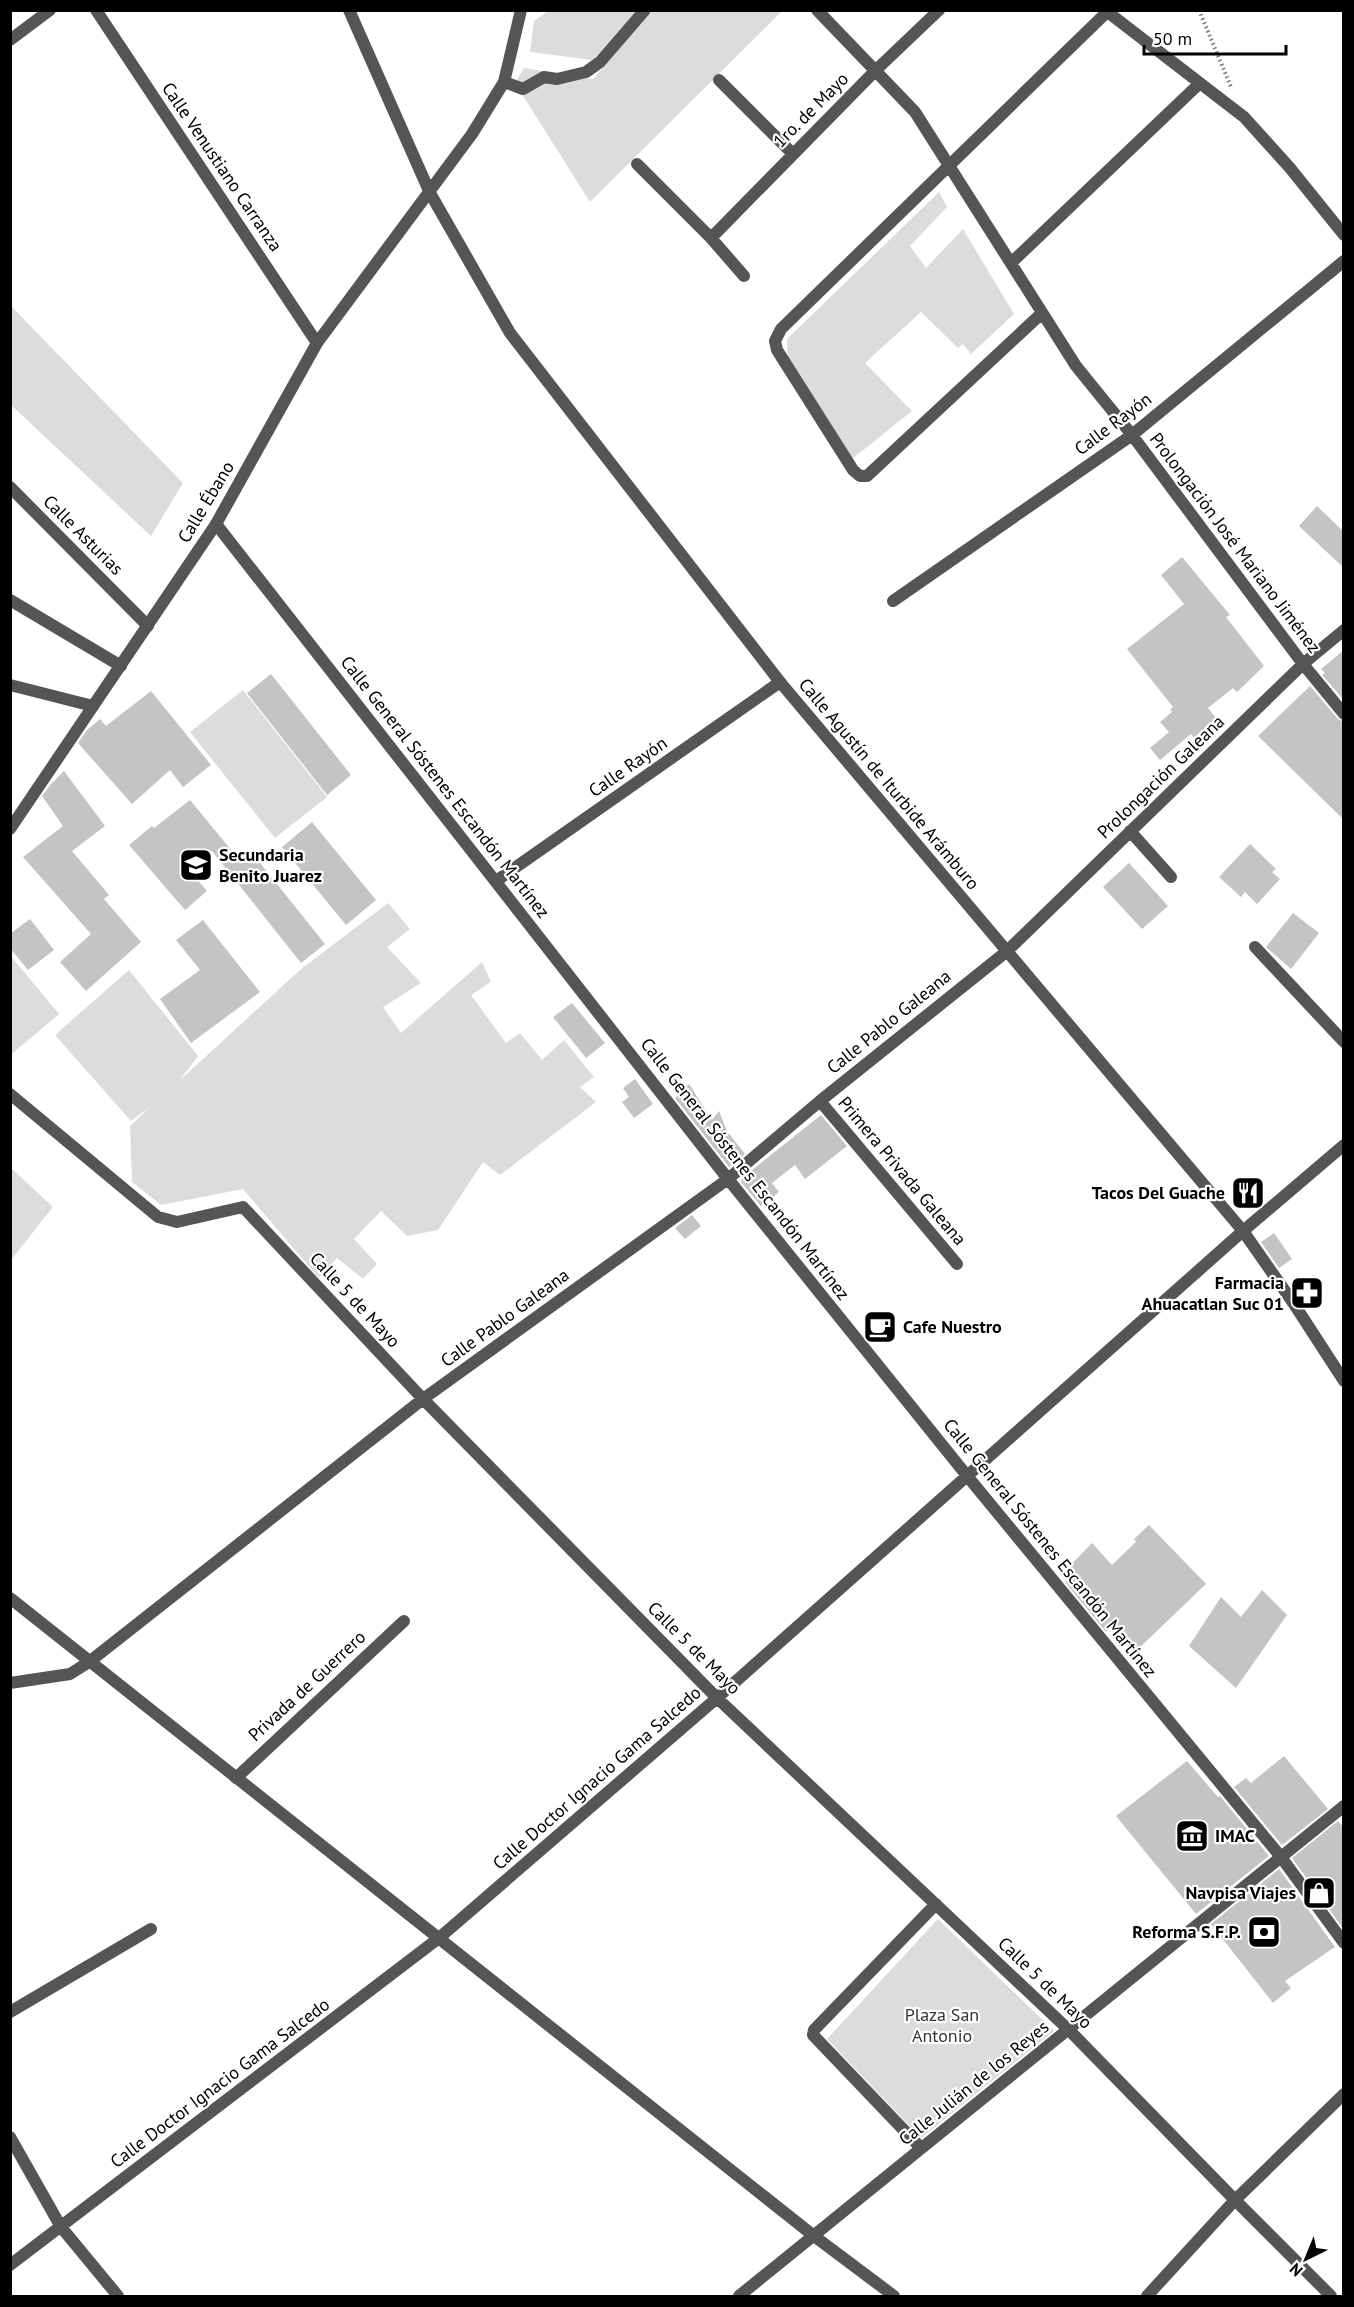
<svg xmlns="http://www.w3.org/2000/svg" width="1354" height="2307" viewBox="0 0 1354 2307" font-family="'PT Sans',sans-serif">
<rect width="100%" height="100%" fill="#fff"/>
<!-- green -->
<path fill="#dcdcdc" d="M548,11h88l-43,49 -63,-8 4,-31z
M653,11h129l-192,191 -75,-119 9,-15 69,11z
M939,192l8,15 -37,39 16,22 37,-39 51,85 -43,40 -8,-10 -5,4 -37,-36 -56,51 47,48 -60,48 -64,-97 -1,-23z
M10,305l173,178 -32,53 -140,-131z
M243,690l84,107 -52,41 -85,-106z
M388,903l22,26 -23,18 34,36 -38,24 18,26 81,-71 9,20 -20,13 35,48 14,-10 22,27 22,-20 30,37 -14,10 16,15 -96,73 -17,-13 -45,68 -31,6 -26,-25 -27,28 23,25 -14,15 -26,-21 -18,20 -76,-89 -82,16 -29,-23 -2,-56 21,-20 -20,15 -76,-86 74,-65 69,86 -19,25 122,-112z
M10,955l49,59 -46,39 -3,-3z
M10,1167l43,40 -42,53h-1z
M938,1919l116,112 -133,107 -94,-99z"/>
<!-- building -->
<path fill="#c4c4c4" d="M1317,506l27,26v36l-45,-42z
M1182,557l48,58 -4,2 38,49 -27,26 -4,-4 -25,20 8,10 -22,20 -3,-4 -31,26 -10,-12 19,-16 -9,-10 12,-10 -2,-2 3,-3 -46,-58 57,-45 -23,-29z
M1344,650v50l-22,-25 3,-2 -4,-4z
M271,674l80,101 -24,20 -80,-102z
M1310,686l28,33 6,3v98l-86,-84z
M151,691l60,74 -28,22 -13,-17 -38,34 -54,-61 9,-13 13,-11 6,7z
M64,771l41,55 -33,25 37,44 -5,4 37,43 -55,49 -26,-29 31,-28 -68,-77 40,-31 -21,-30 9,-12z
M190,800l51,62 11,-9 73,91 -24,19 -89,-112 -23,19 18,21 -22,19 -56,-65 23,-19 2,2z
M312,822l64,78 -30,25 -64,-78z
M1250,844l26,25 -4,3 8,7 -23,25 -12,-12 -4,5 -22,-20z
M1129,863l39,43 -26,23 -39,-42z
M1293,913l26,20 -28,36 -25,-22z
M30,919l24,31 -26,20 -18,-22v-14z
M203,920l57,72 -69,51 -31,-44 40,-29 -24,-30z
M572,1003l33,40 -19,15 -33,-41z
M635,1079l18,25 -19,14 -12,-16 7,-5 -6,-9z
M689,1084l23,36 7,-9 8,20 18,23 -16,13 -54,-69z
M821,1115l26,31 -42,33 -10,-14 -23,18 7,9 -18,14 -20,-24 1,-4z
M692,1215l9,11 -16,13 -10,-11z
M1274,1233l18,26 -13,9 -18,-26z
M1149,1525l57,59 -70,67 -24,-25 -6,6 -41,-50 6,-5 -6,-6 27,-28 20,22 24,-23 -2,-3z
M1262,1590l25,25 -51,73 -47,-42 32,-49 20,20z
M1284,1756l44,53 -46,36 -48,-58 12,-9 5,5z
M1187,1761l31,36 2,-1 49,60 -73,58 -80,-98z
M1338,1821l6,7 -2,99 -50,-69z
M1279,1869l56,78 -50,34 6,7 -18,15 -62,-79z"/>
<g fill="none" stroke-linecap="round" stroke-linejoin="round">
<!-- path -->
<path stroke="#777" stroke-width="4" stroke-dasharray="1.5 3" stroke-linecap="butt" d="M1199,10l32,77"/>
<!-- minor -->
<path stroke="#555" stroke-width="12" d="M96,10l221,333
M349,10l81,183
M817,10l98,102 161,254 56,69 171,229 41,50
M1105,10l139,107 46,51 54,67
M10,40l40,-30
M719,80l74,74
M504,82l19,7 21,-12 13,2 29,-7 14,-10 45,-52
M637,164l74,74 33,38
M711,238l165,-168 63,-60
M1011,263l189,-180
M1042,313l-175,163h-7l-7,-6 -76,-120 -2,-9 6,-12 326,-317
M10,487l138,139
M216,524l512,655 240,298 313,380 63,86
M10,600l111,66
M893,601l239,-166 212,-174
M10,685l83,21
M1130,831l41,46
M496,881l284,-199
M1255,947l89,95
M10,1094l148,123 19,5 66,-15 180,192 294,299 352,332 166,170
M820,1101l137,163
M89,1662l334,-263 305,-220 92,-78 186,-149 297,-288 41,-34
M236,1778l168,-157
M10,2012l141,-83
M10,2137l51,90 57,69
M921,2148l-108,-113 1,-5 122,-126
M10,2265l429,-327 278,-240 526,-467 101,-86"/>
<!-- tertiary -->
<path stroke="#555" stroke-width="12" d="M430,193l80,140 270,349 463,549 51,73 50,77
M10,829l206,-305 101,-181 155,-209 32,-52 17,-72
M10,1598l804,638 80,60
M10,1683l60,-9 19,-12
M1235,2200l96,96
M739,2296l605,-490
M1147,2296l88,-96 109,-106"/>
</g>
<!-- icons -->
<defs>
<symbol id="school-square" viewBox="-11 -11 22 22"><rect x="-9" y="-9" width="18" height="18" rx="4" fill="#000" stroke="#fff"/><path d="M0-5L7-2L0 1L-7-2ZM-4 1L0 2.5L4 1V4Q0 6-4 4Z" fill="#fff"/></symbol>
<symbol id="restaurant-square" viewBox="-11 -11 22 22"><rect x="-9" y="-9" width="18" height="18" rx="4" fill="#000" stroke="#fff"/><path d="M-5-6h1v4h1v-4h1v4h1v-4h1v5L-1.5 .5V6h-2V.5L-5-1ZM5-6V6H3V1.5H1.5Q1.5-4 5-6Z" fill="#fff"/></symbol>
<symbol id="pharmacy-square" viewBox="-11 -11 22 22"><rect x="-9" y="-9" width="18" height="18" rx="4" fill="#000" stroke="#fff"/><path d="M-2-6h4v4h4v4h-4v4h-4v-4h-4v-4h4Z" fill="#fff"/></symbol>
<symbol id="cafe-square" viewBox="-11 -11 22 22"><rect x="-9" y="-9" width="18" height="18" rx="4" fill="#000" stroke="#fff"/><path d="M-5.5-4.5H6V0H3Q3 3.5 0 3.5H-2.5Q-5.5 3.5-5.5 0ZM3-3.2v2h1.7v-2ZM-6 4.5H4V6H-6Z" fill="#fff"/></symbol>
<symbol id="museum-square" viewBox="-11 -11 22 22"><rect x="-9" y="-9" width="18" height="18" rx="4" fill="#000" stroke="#fff"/><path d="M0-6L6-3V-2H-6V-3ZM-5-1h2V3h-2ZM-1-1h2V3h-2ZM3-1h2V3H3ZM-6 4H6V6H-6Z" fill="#fff"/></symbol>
<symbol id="shop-square" viewBox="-11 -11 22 22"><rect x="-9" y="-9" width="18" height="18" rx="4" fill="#000" stroke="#fff"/><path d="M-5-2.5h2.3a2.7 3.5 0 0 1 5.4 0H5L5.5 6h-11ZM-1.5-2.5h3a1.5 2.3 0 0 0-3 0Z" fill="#fff"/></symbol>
<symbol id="bank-square" viewBox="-11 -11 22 22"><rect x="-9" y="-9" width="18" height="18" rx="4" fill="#000" stroke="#fff"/><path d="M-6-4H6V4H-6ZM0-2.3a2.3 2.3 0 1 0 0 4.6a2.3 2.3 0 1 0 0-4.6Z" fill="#fff"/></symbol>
</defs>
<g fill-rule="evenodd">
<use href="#school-square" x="177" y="846" width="38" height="38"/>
<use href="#restaurant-square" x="1229" y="1174" width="38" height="38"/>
<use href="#pharmacy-square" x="1288" y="1274" width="38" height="38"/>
<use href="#cafe-square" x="861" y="1308" width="38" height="38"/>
<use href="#museum-square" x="1173" y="1817" width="38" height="38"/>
<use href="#shop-square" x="1300" y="1874" width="38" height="38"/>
<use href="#bank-square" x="1245" y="1913" width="38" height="38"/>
</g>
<g text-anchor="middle" stroke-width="4.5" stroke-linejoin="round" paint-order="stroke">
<!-- street labels -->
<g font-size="18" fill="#000" stroke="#fff">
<text transform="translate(811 110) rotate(-45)" y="6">1ro. de Mayo</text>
<text transform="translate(222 167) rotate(56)" y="6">Calle Venustiano Carranza</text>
<text transform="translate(1113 424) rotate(-37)" y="6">Calle Rayón</text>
<text transform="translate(206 502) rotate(-59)" y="6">Calle Ébano</text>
<text transform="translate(83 535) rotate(45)" y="6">Calle Asturias</text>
<text transform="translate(1235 543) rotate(53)" y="6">Prolongación José Mariano Jiménez</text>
<text transform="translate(628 767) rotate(-35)" y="6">Calle Rayón</text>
<text transform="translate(1161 777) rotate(-44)" y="6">Prolongación Galeana</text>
<text transform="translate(889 784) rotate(50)" y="6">Calle Agustín de Iturbide Arámburo</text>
<text transform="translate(445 787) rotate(52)" y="6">Calle General Sóstenes Escandón Martínez</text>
<text transform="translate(889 1022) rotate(-39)" y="6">Calle Pablo Galeana</text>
<text transform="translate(745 1169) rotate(52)" y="6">Calle General Sóstenes Escandón Martínez</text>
<text transform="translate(902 1171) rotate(50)" y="6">Primera Privada Galeana</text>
<text transform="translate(355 1300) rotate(47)" y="6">Calle 5 de Mayo</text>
<text transform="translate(505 1318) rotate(-36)" y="6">Calle Pablo Galeana</text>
<text transform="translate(1050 1548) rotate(51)" y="6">Calle General Sóstenes Escandón Martínez</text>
<text transform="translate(694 1648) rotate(45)" y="6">Calle 5 de Mayo</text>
<text transform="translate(307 1686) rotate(-43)" y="6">Privada de Guerrero</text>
<text transform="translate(597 1778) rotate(-41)" y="6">Calle Doctor Ignacio Gama Salcedo</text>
<text transform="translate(1045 1983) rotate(44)" y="6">Calle 5 de Mayo</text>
<text transform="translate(220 2083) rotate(-37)" y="6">Calle Doctor Ignacio Gama Salcedo</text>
<text transform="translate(974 2083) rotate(-39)" y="6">Calle Julián de los Reyes</text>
</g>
<!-- poi labels -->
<g font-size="18" font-weight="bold" fill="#000" stroke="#fff" text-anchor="end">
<text x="219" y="861" text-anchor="start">Secundaria<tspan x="219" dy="21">Benito Juarez</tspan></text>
<text x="1225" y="1199">Tacos Del Guache</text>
<text x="1284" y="1289">Farmacia<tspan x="1284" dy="21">Ahuacatlan Suc 01</tspan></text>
<text x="903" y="1333" text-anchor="start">Cafe Nuestro</text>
<text x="1215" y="1842" text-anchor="start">IMAC</text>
<text x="1296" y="1899">Navpisa Viajes</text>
<text x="1241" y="1938">Reforma S.F.P.</text>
</g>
<!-- park labels -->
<g font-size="18" fill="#333" stroke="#fff">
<text x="942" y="2021">Plaza San<tspan x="942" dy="21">Antonio</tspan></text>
</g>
</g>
<!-- border -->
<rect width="1354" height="2307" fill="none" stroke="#000000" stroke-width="24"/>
<!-- north arrow -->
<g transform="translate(1306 2259) rotate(223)" stroke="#ffffff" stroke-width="4.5" paint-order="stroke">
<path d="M0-4.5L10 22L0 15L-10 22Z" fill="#000000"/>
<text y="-9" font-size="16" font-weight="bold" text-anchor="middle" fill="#000000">N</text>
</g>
<!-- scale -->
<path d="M1144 45v9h142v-9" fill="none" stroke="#000000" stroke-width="3"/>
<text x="1153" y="45" font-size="18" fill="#000000" stroke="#ffffff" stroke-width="4.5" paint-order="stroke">50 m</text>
</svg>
